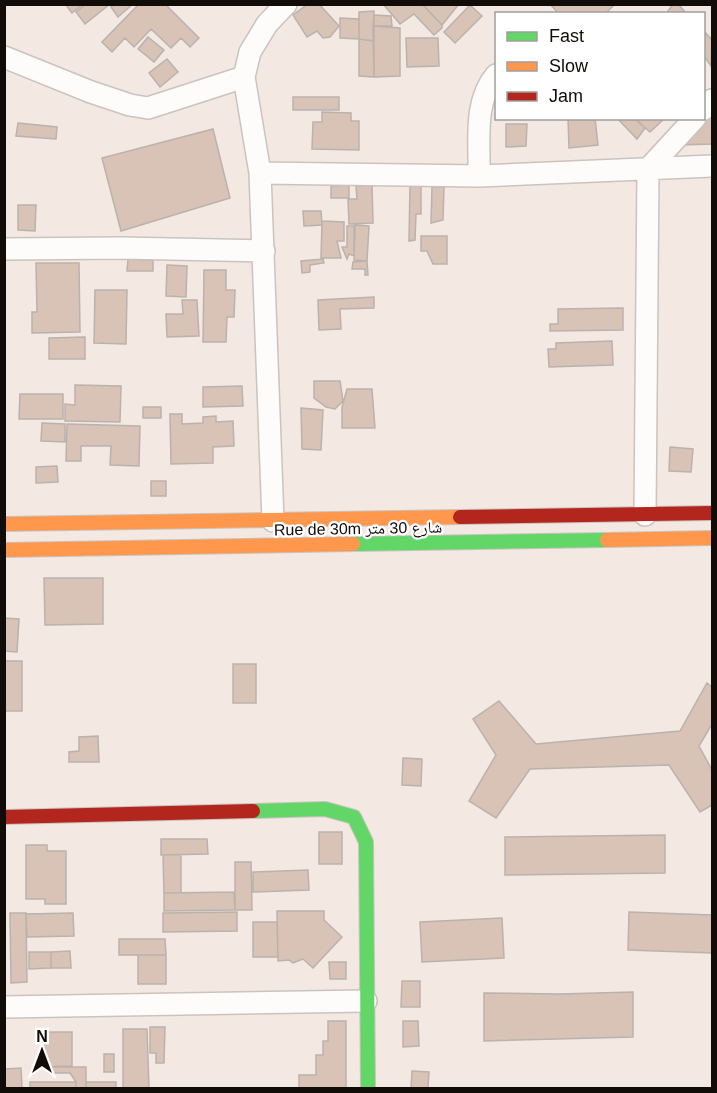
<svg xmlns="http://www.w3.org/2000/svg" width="717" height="1093" viewBox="0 0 717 1093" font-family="Helvetica,'Noto Naskh Arabic',sans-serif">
<rect width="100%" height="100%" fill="#f3e8e2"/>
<!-- building -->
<path fill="#d8c3b6" stroke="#bab2ad" stroke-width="1.5" d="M65,4h18l-11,9z
M86,4h24l-25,20 -9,-12z
M114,4h19l-15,13 -7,-10z
M139,4h26l34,34 -9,9 -9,-9 -10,10 -20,-19 -17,18 -9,-9 -13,14 -10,-10z
M308,4h11l20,22 -9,11 -7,1 -6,-7 -10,6 -14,-22z
M383,4h39l20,21v3l-8,7 -20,-21 -14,10z
M422,4h37l-17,21z
M550,4h65l-10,10h-46z
M673,4h5l9,10h-17l-2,-3z
M470,5l12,11 -27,27 -11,-11z
M374,11v30l-15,-2v-27z
M374,15l17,1 1,10h-19z
M340,18l19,1v20l-19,-1z
M373,26l27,2v48l-26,1z
M704,31l8,9 -1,26 -7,-10z
M148,37l16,13 -10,12 -16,-13z
M406,38h32l1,28 -32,1z
M359,39l15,2v36l-15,-1z
M167,59l11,13 -18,15 -11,-14z
M293,97h46v13h-46z
M322,112l29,1v8h8v29l-47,-1 1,-27h9z
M712,115v29l-32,1z
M568,118h27l3,27 -29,3z
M617,118h18l10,10 -8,11z
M638,118h27l-15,14 -14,-12z
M18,123l39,4 -1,12 -40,-3z
M506,124h21l-1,22 -20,1z
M213,129l17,69 -109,33 -19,-73z
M349,185v13h-18v-12z
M372,185l1,38 -24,1 -1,-25h9l-1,-13z
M410,185h11v29h-5l-1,26 -6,1z
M432,187h12l-1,33 -12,3z
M18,205h18l-1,26 -17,-1z
M303,211h18l1,14 -18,1z
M322,221l22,1v19h-7l4,17h-20z
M355,225l14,1 -2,35 -13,-1z
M347,226h7v30l-5,-2 -2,5 -5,-12h5z
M421,236h26v28h-14l-6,-13h-6z
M128,259l25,1v11h-26z
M323,259l1,4 -14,2v7l-8,1 -1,-12z
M367,261l1,14h-3v-6h-13l1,-7z
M36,263h43l1,69 -48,1v-21h5z
M167,265l20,1 -1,31 -20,-1z
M204,270h22v20h9l-1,27h-7l-1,25h-23z
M95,290h32l-1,54 -32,-1z
M374,297v11l-34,1 1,20 -22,1 -1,-30z
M182,300h15l2,36 -32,1 -1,-23h17z
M623,308v22l-73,1v-7h8v-15z
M85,337v22h-36v-21z
M612,341l1,24 -64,2 -1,-18h8v-6z
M314,381h26l3,20 -8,8 -9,-2 -12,-9z
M75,385l46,1 -1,36 -55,-1v-17l10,1z
M242,386l1,20 -40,1v-20z
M347,389h25l3,39h-33v-21z
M20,394h43v25h-44z
M143,407h18v11h-18z
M301,408l22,2 -2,40 -19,-1z
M170,414h12v10l21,-1v-6l13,-1v6l17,-1 1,25 -21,1v16l-42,1z
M42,423l23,1v18l-24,-1z
M67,424l73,2 -1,40 -29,-1 1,-19h-30v15h-15z
M670,447l23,2 -2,23 -22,-1z
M57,466l1,16 -22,1v-16z
M151,481h15v15h-15z
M44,578h59v46l-58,1z
M4,618l15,1 -2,33 -13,-1z
M4,661h18v50h-18z
M233,664h23v39h-23z
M707,683l5,4v37l-13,22 13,24v35l-12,7 -31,-47 -139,4 -34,49 -27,-17 27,-46 -23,-36 26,-18 37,43 144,-13z
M98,736l1,26h-30v-10l10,-1v-14z
M403,758l19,1 -1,27 -19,-1z
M319,832h23v32h-23z
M665,835v38l-160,2v-38z
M161,839h46l1,15 -47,1z
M26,845h21v6h19v53h-21v-5h-19z
M163,855h18v38h-17z
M235,862h16l1,48h-17z
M308,870l1,20 -56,2v-20z
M234,892l1,18 -71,1v-18z
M277,911h47v9l18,17 -29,31 -10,-9 -10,4 -4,-3 -11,1z
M237,912v19l-74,1v-19z
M629,912l83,3v38l-84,-3z
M10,913h16l1,69 -16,1z
M73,913l1,23 -47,1 -1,-23z
M502,918l2,40 -82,4 -2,-40z
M253,922h24l1,35h-25z
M119,939h46l1,16h-47z
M70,951l1,17h-20v-16z
M29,952h22v16l-22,1z
M138,955h28v29h-28z
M329,962h17v17h-16z
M402,981h18v26h-19z
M633,992v45l-149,4v-48l76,1z
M328,1021h18v67h-47v-13h17v-20h7v-14h5z
M403,1021h15l1,25 -16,1z
M150,1027h15l-1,36h-8v-10h-6z
M123,1029h24l2,59h-26z
M43,1032h29v34l-28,1z
M104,1054h10v18h-10z
M52,1067h34v21h-10v-6l-6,-9h-18z
M21,1068l1,20h-18v-19z
M412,1071l17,1 -1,16h-17z
M30,1082h46v6h-46z
M86,1082h30v6h-30z"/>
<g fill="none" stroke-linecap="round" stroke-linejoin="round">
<defs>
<path id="street" d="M4,57l87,35 39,13 18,3 96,-31
M704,109l8,-9
M260,173l219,3 233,-10
M479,176c1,-34 -6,-74 17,-101
M4,249l118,-1 142,3
M645,515l3,-346 47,-51
M273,521l-13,-348 -16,-96 6,-25 17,-28 19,-20
M4,1007l362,-6"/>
<path id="fast" d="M353,544l254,-4
M253,811l72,-2 29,8 12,25 2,246"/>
<path id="slow" d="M4,524l456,-7
M607,540l105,-2
M4,550l349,-6"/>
<path id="jam" d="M460,517l252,-4
M4,817l249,-6"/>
</defs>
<!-- street casing -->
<use href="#street" stroke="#cbc3be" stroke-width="24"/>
<!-- fast casing -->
<use href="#fast" stroke="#cbc3be" stroke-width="16"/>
<!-- slow casing -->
<use href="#slow" stroke="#cbc3be" stroke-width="16"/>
<!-- jam casing -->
<use href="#jam" stroke="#cbc3be" stroke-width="16"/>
<!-- street -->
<use href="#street" stroke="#fdfcfb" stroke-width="21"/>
<!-- fast -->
<use href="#fast" stroke="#63d668" stroke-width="14"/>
<!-- slow -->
<use href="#slow" stroke="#ff974d" stroke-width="14"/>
<!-- jam -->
<use href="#jam" stroke="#b3261e" stroke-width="14"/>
</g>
<g text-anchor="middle" stroke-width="4.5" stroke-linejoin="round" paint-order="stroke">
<!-- street labels -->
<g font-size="16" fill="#120c08" stroke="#fff">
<text transform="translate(358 528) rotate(-1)" y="6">Rue de 30m شارع 30 متر</text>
</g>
</g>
<!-- border -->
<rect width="717" height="1093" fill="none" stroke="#120c08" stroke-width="12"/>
<!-- legend -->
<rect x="495" y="12" width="210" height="108" fill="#ffffff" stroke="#a09e9c" stroke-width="1.5"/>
<rect x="507" y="32" width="30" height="9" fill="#63d668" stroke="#a09e9c" stroke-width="1.5"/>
<text x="549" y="42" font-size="18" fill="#120c08">Fast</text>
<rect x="507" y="62" width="30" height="9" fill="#ff974d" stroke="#a09e9c" stroke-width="1.5"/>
<text x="549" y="72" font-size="18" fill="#120c08">Slow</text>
<rect x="507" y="92" width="30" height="9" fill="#b3261e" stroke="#a09e9c" stroke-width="1.5"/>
<text x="549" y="102" font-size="18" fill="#120c08">Jam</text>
<!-- north arrow -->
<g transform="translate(42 1051)" stroke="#ffffff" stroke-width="4.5" paint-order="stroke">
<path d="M0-4.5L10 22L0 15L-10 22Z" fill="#120c08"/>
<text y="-9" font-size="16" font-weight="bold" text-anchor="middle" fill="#120c08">N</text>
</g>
</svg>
